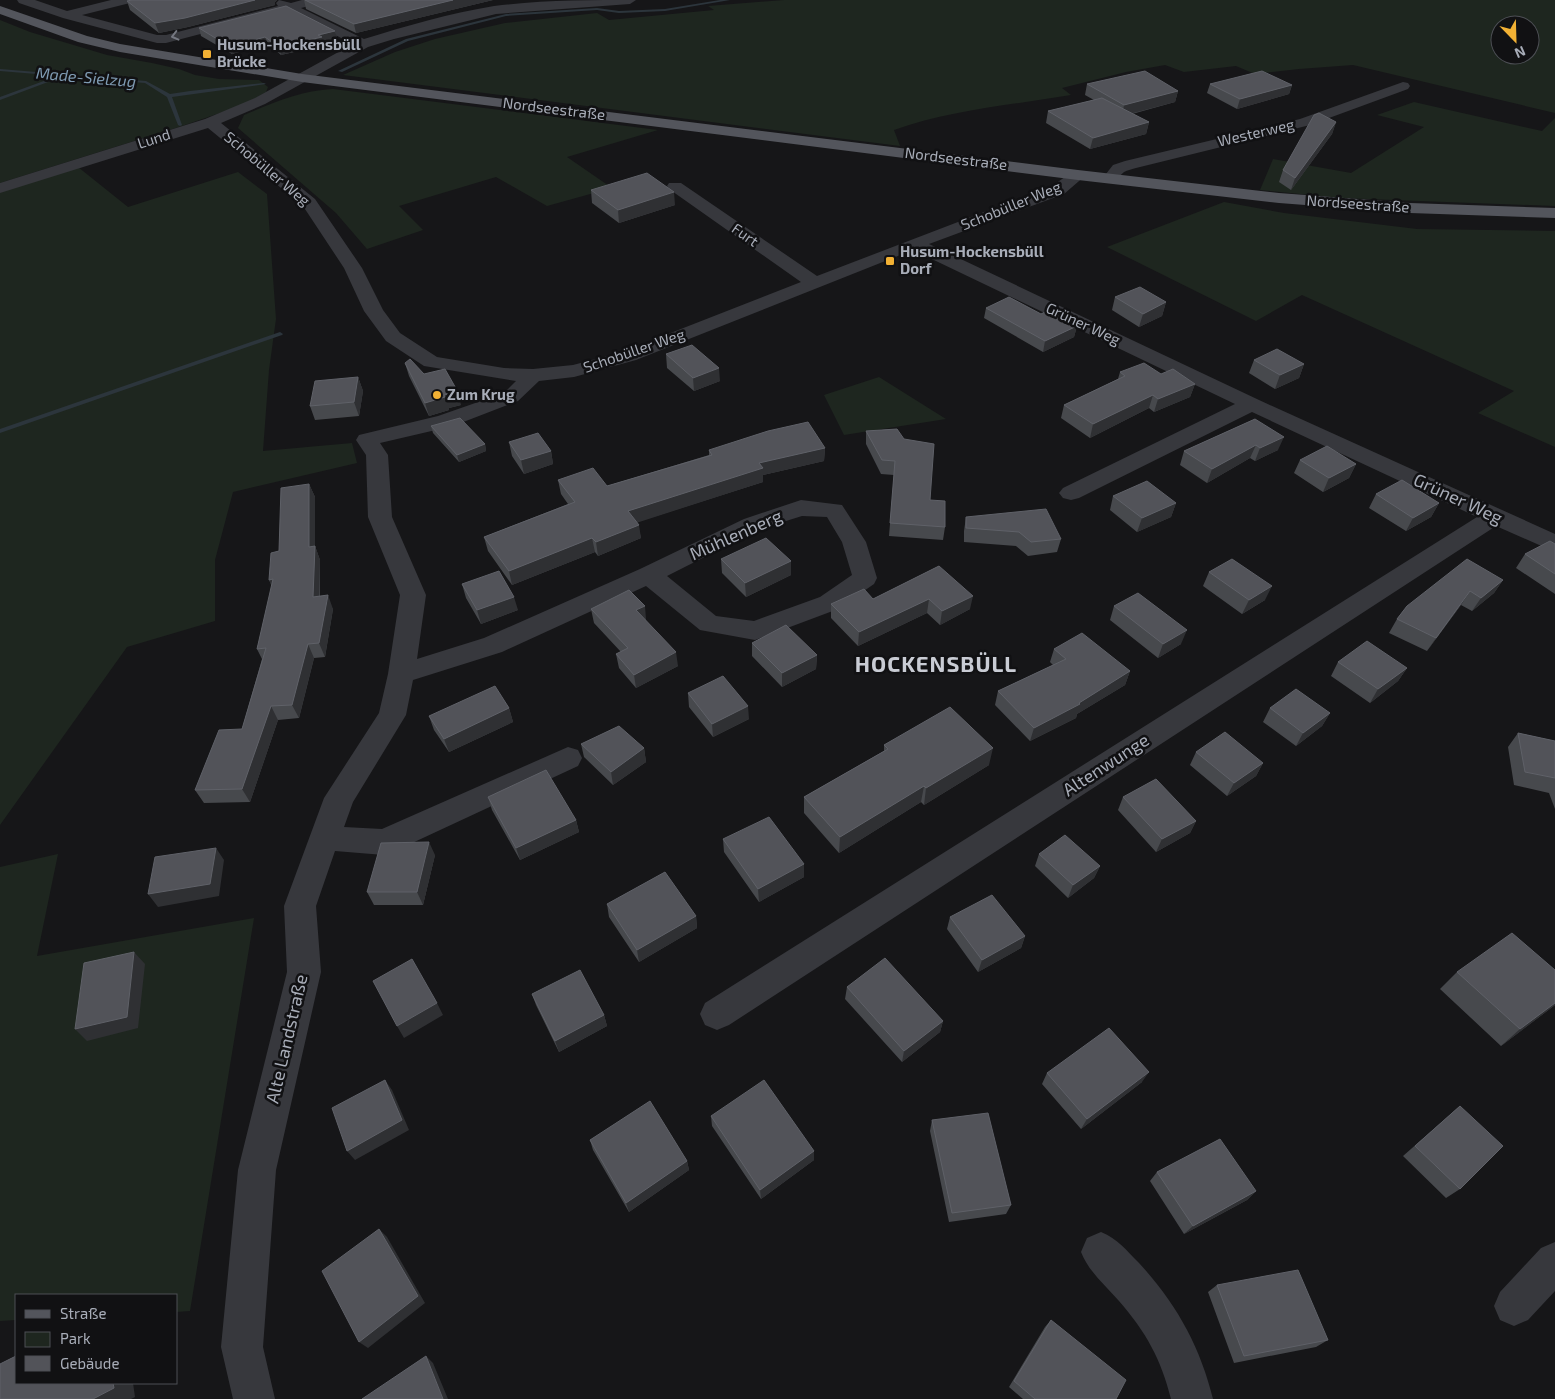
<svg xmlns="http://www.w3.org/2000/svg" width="1555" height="1399" viewBox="0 0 1555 1399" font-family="'Exo 2',sans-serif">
<rect width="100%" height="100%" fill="#161618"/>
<!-- green -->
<path fill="#1e261f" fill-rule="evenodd" d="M784,0h771v113l-202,-48 -54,4 -44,5 -19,-8 -52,6 -19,-7 -39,7 -64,16 9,7c-59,10 -120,15 -177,35l6,16 -557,-71 52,-23 40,-13 70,-16 92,-10 12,7 105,-10 -6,-4zM1500,25h30v30h-30z
M0,20l30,12 77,23 45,8 27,6 16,6 24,4 40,1 9,7 -2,5 -20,12 -64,22 -182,57z
M333,89l325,41 -91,27 45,31 -65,18 -51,-29 -97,29 24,24 -56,19 -31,-36 -98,-85 6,-13c31,-13 55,-24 89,-26z
M1414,102l128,29 13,-13v88l-215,-8 -80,-8 13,-31 78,14 73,-46 -47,-12z
M78,167l50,40 110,-35 29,22 9,125 -7,51 -6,81 89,-8 5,20 -124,29 -18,68v61l-88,26 -127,178v-633z
M1224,202l60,11 133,16 138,2v216l-77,-34 36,-22 -212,-96 -46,26 -149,-74z
M879,377l67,42 -102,16 -20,-40z
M58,854l-21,102 217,-38 -64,393 -14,1v-17h-160v25l-16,1v-454z"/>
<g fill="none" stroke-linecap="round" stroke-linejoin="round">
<!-- stream -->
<path fill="#2c353c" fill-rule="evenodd" d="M720,0h10l-65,11 -46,2 -22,-3 -91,6 -98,25 -66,31 -4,-1 68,-32 100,-25 91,-6 22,3 46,-2z
M0,69l146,12 24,13 20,-3 74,-8 2,1 -94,13 10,28 -2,1 -2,-1 -11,-28 -22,-14 -145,-12z
M52,78l4,1 -56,21v-3z
M280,332l3,2 -1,1 -282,98v-4z"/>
<!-- minor -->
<path fill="#37383d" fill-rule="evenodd" d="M17,0h18l32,11 44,-11h21l-2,3 -48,12 75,20h9l112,-29 -2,-3 3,-3 12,3 11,-3h21l-2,3 -20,5 63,31c42,-13 87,-26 130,-33 47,-6 95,-6 142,-6l-6,4 -134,10 -102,25 -26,8 -103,57 -44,19 94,76 47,69 21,42 17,23 37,24 67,11 29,1 40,-4 49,-13 179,-70 -132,-93 -2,-3 2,-3h12l136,93 235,-90 20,-14h12l2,3 -22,19 -135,50 330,156 296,134v18l-59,-26 -767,499 -12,5 -12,-5 -5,-11 5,-11 772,-486 -225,-105 -173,86 -8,2 -8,-2 -4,-5 4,-5 172,-84 -322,-154 -277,110 -62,17 -35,4 -21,20 -65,25 -73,17 8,12 4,62 34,78 -9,64 67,-21 156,-69 104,-50 57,-19 41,5 24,37 11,36 -3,6 -36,25 -83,31 -55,-10 -54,-44 -144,66 -89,28 -7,35 -53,87 -9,25 38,2 186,-82 10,3 4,8 -4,8 -183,85 -11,4 -49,-4 -19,55 5,66 -45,198 -13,177 12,52h-42l-12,-52 17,-177 49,-198 -3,-66 40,-108 55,-85 9,-39 12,-79 -32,-78 -2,-62 -10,-15 3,-5 79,-19 66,-23 12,-12 -92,-15 -38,-25 -22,-30 -20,-43 -41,-62 -95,-78 -208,65v-10l205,-64 50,-21 98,-54 -65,-33 -122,32h-9l-94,-25 -44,-15zM802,516l25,1 15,25 10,33 -32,22 -66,24 -38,-5 -49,-40 93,-47z
M1403,82l5,1 2,3 -2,3 -98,36 -174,43c-3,1 -9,2 -12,4 -8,6 -7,14 -20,10l-2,-3 11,-14 12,-4 175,-42z
M1101,1232c17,7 25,18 38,31 37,40 61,83 74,136h-42c-10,-40 -25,-67 -52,-98 -14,-16 -30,-29 -38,-49l6,-14z
M1555,1242v49l-27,29 -14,6 -14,-6 -6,-14 6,-14 41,-44z"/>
<!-- major -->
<path fill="#53555c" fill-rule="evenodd" d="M0,6l87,30 33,8 182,30 776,96 201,23 131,10 145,5v10l-145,-5 -131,-10 -201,-23 -776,-98 -182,-30 -42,-10 -78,-28z"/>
</g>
<!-- wall -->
<path fill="#47494d" d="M132,0h145l-2,2v3l-87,22 -29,6 -29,-23 -3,-9z
M304,0h189l-137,33 -50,-24z
M199,28l136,3 2,7 -14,4 1,3 -43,10 -13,-11 -36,10 -31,-18z
M1087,84l91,7 -3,11 -43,12 17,8 -3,12 -56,15 -44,-26 2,-12 46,-11 -9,-5z
M1210,84l82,1 -3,9 -52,15 -30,-16z
M1336,122l-4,12 -41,56 -12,-8 4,-12z
M591,190l84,15 -56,18 -27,-20z
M1115,297l51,5 -4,14 -23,11 -27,-17z
M986,308l55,6 36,12 -3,11 -31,15 -59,-34z
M666,354l54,27 -26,10 -27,-23z
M1254,360l50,4 -5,14 -24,11 -26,-16z
M405,363l19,11 37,31 -12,3v2l-20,6 -20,-40z
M1120,372l41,2 34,10 -5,13 -36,15 -5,-4 -59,30 -29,-20 3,-13 54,-26z
M358,377l5,14 -4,25 -44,4 -5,-14z
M1255,419l23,31 -23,11 -5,-3 -43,25 -27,-18 4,-14z
M431,426l54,18 1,7 -27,11 -26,-29z
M897,429l33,71 15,27 -2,13 -54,-4 5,-61 -13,-1 -15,-30v-13z
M509,442l42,9 2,13 -29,10 -12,-18z
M825,448l-1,13 -61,14v7l-126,40 4,16 -43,18 -3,-4 -83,33 -24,-34 -4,-14 84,-33 -7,-10 -3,-14 49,6 102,-31v-5z
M1300,460l56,4 -7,14 -26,14 -29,-19z
M309,484l6,13v49l5,14v36l13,13 -8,48 -11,1 -15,60 -21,2 -28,82 -46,1 -9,-13 47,-61 20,-70 -5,-10 15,-63 -3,-6 10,-29z
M1376,494l63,9 -8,14 -25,14 -37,-23z
M1113,496l63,7 -5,14 -34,15 -27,-22z
M966,517l95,22 -4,13 -29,4 -12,-10 -52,-4v-11z
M1555,544v50l-39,-26 9,-14z
M721,559l70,2v14l-45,22 -24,-24z
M939,566l31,43 -30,16 -13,-12 -69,33 -27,-28v-14l42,-5z
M1209,572l56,28 -23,14 -39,-28z
M1503,580l-9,13 -22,18 -11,-6 -34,46 -38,-18 8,-14 10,-13z
M462,584l56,26 -37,14 -15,-26z
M1114,606l67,38 -23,14 -48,-38z
M591,609l55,10 -1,1 33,46 -42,22 -17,-20 -3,-14 5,-2 -27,-29z
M752,643l65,12 -1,14 -34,18 -30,-31z
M1054,649l76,22 -5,14 -48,29 -1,4 -46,23 -35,-36 3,-14 55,-26 -3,-3z
M1338,662l69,6 -9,13 -28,22 -39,-27z
M688,693l61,26 -36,18 -24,-30z
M509,708l4,14 -64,30 -15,-22 -5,-14z
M1270,708l60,5 -8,13 -26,20 -33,-24z
M1518,733l37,8v68l-6,-16 -35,-8 -6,-38z
M581,744l63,4 2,14 -33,23 -29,-28z
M884,745l105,20 -65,40 -3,-3 -82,51 -35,-40v-16l80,-46z
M1196,752l67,11 -7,13 -29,20 -37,-31z
M488,797l88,23 3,12 -59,28 -28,-50z
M1123,797l73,24 -6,12 -34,19 -38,-42z
M723,839l81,25v13l-45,25 -35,-50z
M1039,854l61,12 -6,12 -26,20 -33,-32z
M435,855l-12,50h-49l-7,-13z
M607,904l89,12 1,12 -58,34 -30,-45z
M950,917l75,19 -4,12 -43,24 -31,-43z
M1555,970v35l-54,41 -61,-57 17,-17z
M847,987l96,34 -3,11 -38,30 -57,-63z
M532,994l72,21 3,11 -48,26 -23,-47z
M1047,1073l95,9 -61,47 -39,-45z
M1460,1106v83l-14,9 -43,-42z
M711,1116l103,35v9l-53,39 -49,-73z
M932,1120l79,85 -5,9 -57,8 -19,-91z
M590,1140l97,21 2,9 -60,42 -36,-62z
M1157,1172l99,19 -9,9 -63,34 -34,-53z
M1217,1285l111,55 -12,7 -82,16 -26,-71z
M1051,1320l65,79h-93l-14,-12 36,-60z"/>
<!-- shaded-wall -->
<path fill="#2f3033" d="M255,0h22l-2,2v3l-87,22 -29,6 -4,-10z
M453,0h40l-137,33 -2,-9z
M335,31l2,7 -14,4 1,3 -43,10 -2,-8z
M265,37l3,7 -36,10 -2,-7z
M1292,85l-3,9 -52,15 3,-10z
M1178,91l-3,11 -53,14 2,-11z
M1149,122l-3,12 -56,15 3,-11z
M1336,122l-4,12 -41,56 4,-12z
M674,192l1,13 -56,18 -1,-13z
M1166,302l-4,14 -23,11 4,-13z
M1077,326l-3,11 -31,15 2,-11z
M1304,364l-5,14 -24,11 5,-14z
M719,368l1,13 -26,10 -1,-13z
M358,377l5,14 -4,25 -5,-14z
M1195,384l-5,13 -36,15 4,-13z
M458,392l3,13 -12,3v2l-20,6 -4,-13 19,-8z
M1153,395l-4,13 -59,30 3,-14z
M1284,437l-6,13 -23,11 5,-13z
M485,444l1,7 -27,11 -2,-7z
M1256,445l-6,13 -43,25 5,-14z
M825,448l-1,13 -61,14v7l-133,43 -2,-14 131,-48z
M551,451l2,13 -29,10 -3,-14z
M1356,464l-7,14 -26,14 6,-14z
M309,484l6,13v49l5,14 -1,50 -6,-13 -4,-50z
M1176,503l-5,14 -34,15 5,-14z
M1439,503l-8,14 -25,14 7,-13z
M639,525l2,13 -43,18 -2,-14z
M592,538l3,14 -83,33 -3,-14z
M791,561v14l-45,22 -1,-14z
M273,579l2,15 -6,-14z
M1503,580l-9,13 -22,18 9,-13z
M1272,586l-7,14 -23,14 7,-14z
M1470,591l-9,14 -34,46 9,-13z
M328,595l5,14 -8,48 -6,-14z
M973,596l-3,13 -30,16 2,-14z
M514,597l4,13 -37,14 -4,-14z
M929,599l-2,14 -69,33 1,-14z
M645,606l1,13 -8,5 -2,-14z
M1187,630l-6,14 -23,14 5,-14z
M308,644l6,14 -15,60 -7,-13z
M676,652l2,14 -42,22 -2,-13z
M817,655l-1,14 -34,18v-14z
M1407,668l-9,13 -28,22 8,-14z
M1130,671l-5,14 -48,29 -1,4 -46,23 4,-13 45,-25z
M271,706l7,14 -28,82 -8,-13z
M748,706l1,13 -36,18 -1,-13z
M509,708l4,14 -64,30 -5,-13z
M1330,713l-8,13 -26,20 7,-13z
M644,748l2,14 -33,23 -2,-13z
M993,748l-4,17 -65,40 2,-17z
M1263,763l-7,13 -29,20 7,-13z
M924,786l-3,16 -82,51 1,-16z
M576,820l3,12 -59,28 -4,-12z
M1196,821l-6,12 -34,19 6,-13z
M429,842l6,13 -12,50 -6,-13z
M216,848l8,12 -5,36 -61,11 -10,-13z
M804,864v13l-45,25 -1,-13z
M1100,866l-6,12 -26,20 5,-13z
M696,916l1,12 -58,34 -2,-12z
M1025,936l-4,12 -43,24 4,-12z
M134,952l11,12 -7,64 -51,13 -12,-12z
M437,1003l6,12 -39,23 -7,-12z
M1555,1003v2l-54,41 19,-17z
M604,1015l3,11 -48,26 -4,-11z
M943,1021l-3,11 -38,30 2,-11z
M1149,1072l-7,10 -61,47 6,-10z
M385,1080l7,10 17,40 -54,30 -8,-9z
M814,1151v9l-53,39 -1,-9z
M687,1161l2,9 -60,42 -3,-9z
M1256,1191l-9,9 -63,34 9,-8z
M379,1229l8,8 38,66 -57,45 -9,-6z
M426,1356l7,7 15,36h-5z
M113,1383h20l2,14 -4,2h-38z"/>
<!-- building -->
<path fill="#525359" stroke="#5f6168" d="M132,0h123l-70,18 -30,5 -28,-22z
M305,0h148l-99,24z
M286,6l49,25 -17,4 4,2 -43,10 -14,-10 -35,10 -31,-19z
M1145,71l33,20 -54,14 -37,-21z
M1262,71l30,14 -52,14 -30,-15z
M1102,98l47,24 -56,16 -45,-27z
M1319,113l17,9 -41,56 -12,-8 31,-55z
M647,173l27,19 -56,18 -27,-20z
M1140,287l26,15 -23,12 -28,-17z
M1009,297l32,17 8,-4 28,16 -32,15 -59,-33z
M692,345l27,23 -26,10 -27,-24z
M1277,349l27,15 -24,11 -26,-15z
M410,359l14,15 21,-5 13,23 -14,3 1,2 -20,6 -20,-40z
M1144,363l17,11 12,-5 22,15 -37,15 -5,-4 -60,29 -29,-19 61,-29 -5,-4z
M358,377l-4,25 -44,4 5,-25z
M460,418l25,26 -28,11 -26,-29z
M1255,419l29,18 -24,11 -4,-3 -44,24 -28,-18z
M808,422l17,26 -66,15 4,5 -135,43 11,14 -43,17 -4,-4 -83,33 -25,-34 91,-35 -17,-22 35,-12 14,18 105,-31 -3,-5 59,-19z
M897,429l7,10 30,5 -4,56 15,1v26l-55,-4 5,-62 -13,-1 -16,-29z
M538,433l13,18 -30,9 -12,-18z
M1327,446l29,18 -27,14 -29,-18z
M1402,480l37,23 -26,15 -37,-24z
M1147,481l29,22 -34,15 -29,-22z
M309,484v63l6,-1 -2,51 15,-2 -9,48 -11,1 -16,61 -21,1 -29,83 -47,1 24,-60 23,-1 24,-81 -9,1 16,-70 -4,1 2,-27 8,-2 2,-63z
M1046,509l15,30 -30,3 -12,-10 -53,-4v-11z
M766,538l25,23 -46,22 -24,-24z
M1550,541l5,3v30l-30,-20z
M1232,559l40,27 -23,14 -40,-28z
M1467,559l36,21 -22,18 -11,-7 -34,47 -39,-19 10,-13z
M939,566l34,30 -31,15 -13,-12 -70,33 -28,-28 33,-15 9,10z
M499,571l15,26 -37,13 -15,-26z
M629,590l16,16 -9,4 40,42 -42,23 -18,-21 12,-6 -37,-39z
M1138,593l49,37 -24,14 -49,-38z
M786,625l31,30 -35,18 -30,-30z
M1082,633l48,38 -51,32 1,1 -46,24 -36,-37 68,-32 -12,-10z
M1367,641l40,27 -29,21 -40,-27z
M723,676l25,30 -36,18 -24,-31z
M495,686l14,22 -65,31 -15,-23z
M1296,689l34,24 -27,20 -33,-25z
M950,707l43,41 -67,40 -2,-2 -84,51 -36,-40 84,-48 -4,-4z
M619,726l25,22 -33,24 -30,-28z
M1225,732l38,31 -29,20 -38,-31z
M1518,733l37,8v37l-30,-6z
M546,770l30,50 -60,28 -28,-51z
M1156,779l40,42 -34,18 -39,-42z
M769,817l35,47 -46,25 -35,-50z
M1065,835l35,31 -27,19 -34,-31z
M429,842l-12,50h-50l14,-49z
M216,848l-6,36 -62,10 7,-37z
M665,872l31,44 -59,34 -30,-46z
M992,895l33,41 -43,24 -32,-43z
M1512,933l43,37v33l-35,26 -63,-57z
M134,952l-7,65 -52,12 9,-66z
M885,958l58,63 -39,30 -57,-64z
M412,959l25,44 -40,23 -24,-45z
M580,970l24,45 -49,26 -23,-47z
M1109,1028l40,44 -62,47 -40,-46z
M385,1080l17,40 -55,31 -15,-43z
M764,1080l50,71 -54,39 -49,-74z
M650,1101l37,60 -61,42 -36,-63z
M1460,1106l43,40 -43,43 -45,-43z
M988,1113l23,92 -59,8 -20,-93z
M1220,1139l36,52 -63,35 -36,-54z
M379,1229l39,67 -59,46 -37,-71z
M1298,1270l30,70 -84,16 -27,-71z
M1051,1320l75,60 -10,19h-81l-21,-18z
M16,1356v27h97l1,5 -21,11h-93v-35z
M426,1356l17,43h-81z"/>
<!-- one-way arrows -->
<defs><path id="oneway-chevron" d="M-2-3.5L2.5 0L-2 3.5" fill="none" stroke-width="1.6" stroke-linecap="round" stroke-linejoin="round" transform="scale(1.25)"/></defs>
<use stroke="#757881" href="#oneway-chevron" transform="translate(175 36) rotate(166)"/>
<!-- markers -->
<g fill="#f2b134" stroke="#111113" stroke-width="2">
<rect x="202" y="49" width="10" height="10" rx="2.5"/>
<rect x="885" y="256" width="10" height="10" rx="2.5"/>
<circle cx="437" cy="395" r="5"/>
</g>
<g text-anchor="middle" stroke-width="5" stroke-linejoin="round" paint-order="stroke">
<!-- far-poi labels -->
<g font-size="15" font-weight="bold" fill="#a8adb8" stroke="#111113" text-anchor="start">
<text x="217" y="50">Husum-Hockensbüll<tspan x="217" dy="17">Brücke</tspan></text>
<text x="900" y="257">Husum-Hockensbüll<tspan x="900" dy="17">Dorf</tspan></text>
<text x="447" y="400">Zum Krug</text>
</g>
<!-- far-street labels -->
<g font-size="15" fill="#a8adb8" stroke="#111113">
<text transform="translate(554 109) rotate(7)" y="5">Nordseestraße</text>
<text transform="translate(1256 133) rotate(-13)" y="5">Westerweg</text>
<text transform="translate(154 139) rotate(-18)" y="5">Lund</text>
<text transform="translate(956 159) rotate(7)" y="5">Nordseestraße</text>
<text transform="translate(267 169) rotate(40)" y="5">Schobüller Weg</text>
<text transform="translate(1358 204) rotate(4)" y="5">Nordseestraße</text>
<text transform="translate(1011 206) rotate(-22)" y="5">Schobüller Weg</text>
<text transform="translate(745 235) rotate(35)" y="5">Furt</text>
<text transform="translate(1083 324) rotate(25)" y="5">Grüner Weg</text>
<text transform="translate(634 351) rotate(-19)" y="5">Schobüller Weg</text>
</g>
<!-- far-water labels -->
<g font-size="16" font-style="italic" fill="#7f9bb3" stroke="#111113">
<text transform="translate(86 77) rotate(5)" y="6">Made-Sielzug</text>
</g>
<!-- street labels -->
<g font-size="18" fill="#a8adb8" stroke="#111113">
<text transform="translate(1458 499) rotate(25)" y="6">Grüner Weg</text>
<text transform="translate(736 535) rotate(-24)" y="6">Mühlenberg</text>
<text transform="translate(1106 765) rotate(-33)" y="6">Altenwunge</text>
<text transform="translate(287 1039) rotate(-77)" y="6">Alte Landstraße</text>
</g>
<!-- district labels -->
<g font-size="22" font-weight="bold" letter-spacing="1" fill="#c9ccd4" stroke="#111113">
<text x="936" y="672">HOCKENSBÜLL</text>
</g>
</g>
<!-- legend -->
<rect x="15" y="1294" width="162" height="90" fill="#111113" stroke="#4d4f55"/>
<rect x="25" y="1310" width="25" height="8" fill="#53555c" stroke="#4d4f55"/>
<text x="60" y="1319" font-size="15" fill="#a8adb8">Straße</text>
<rect x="25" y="1332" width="25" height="15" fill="#1e261f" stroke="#4d4f55"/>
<text x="60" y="1344" font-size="15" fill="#a8adb8">Park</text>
<rect x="25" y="1356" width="25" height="15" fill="#525359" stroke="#4d4f55"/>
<text x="60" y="1369" font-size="15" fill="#a8adb8">Gebäude</text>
<!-- north arrow -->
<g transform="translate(1515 40) rotate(157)"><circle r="24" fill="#111113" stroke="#4d4f55"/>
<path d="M0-4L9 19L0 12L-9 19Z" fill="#f2b134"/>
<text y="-8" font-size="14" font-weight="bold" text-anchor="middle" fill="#a8adb8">N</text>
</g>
</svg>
